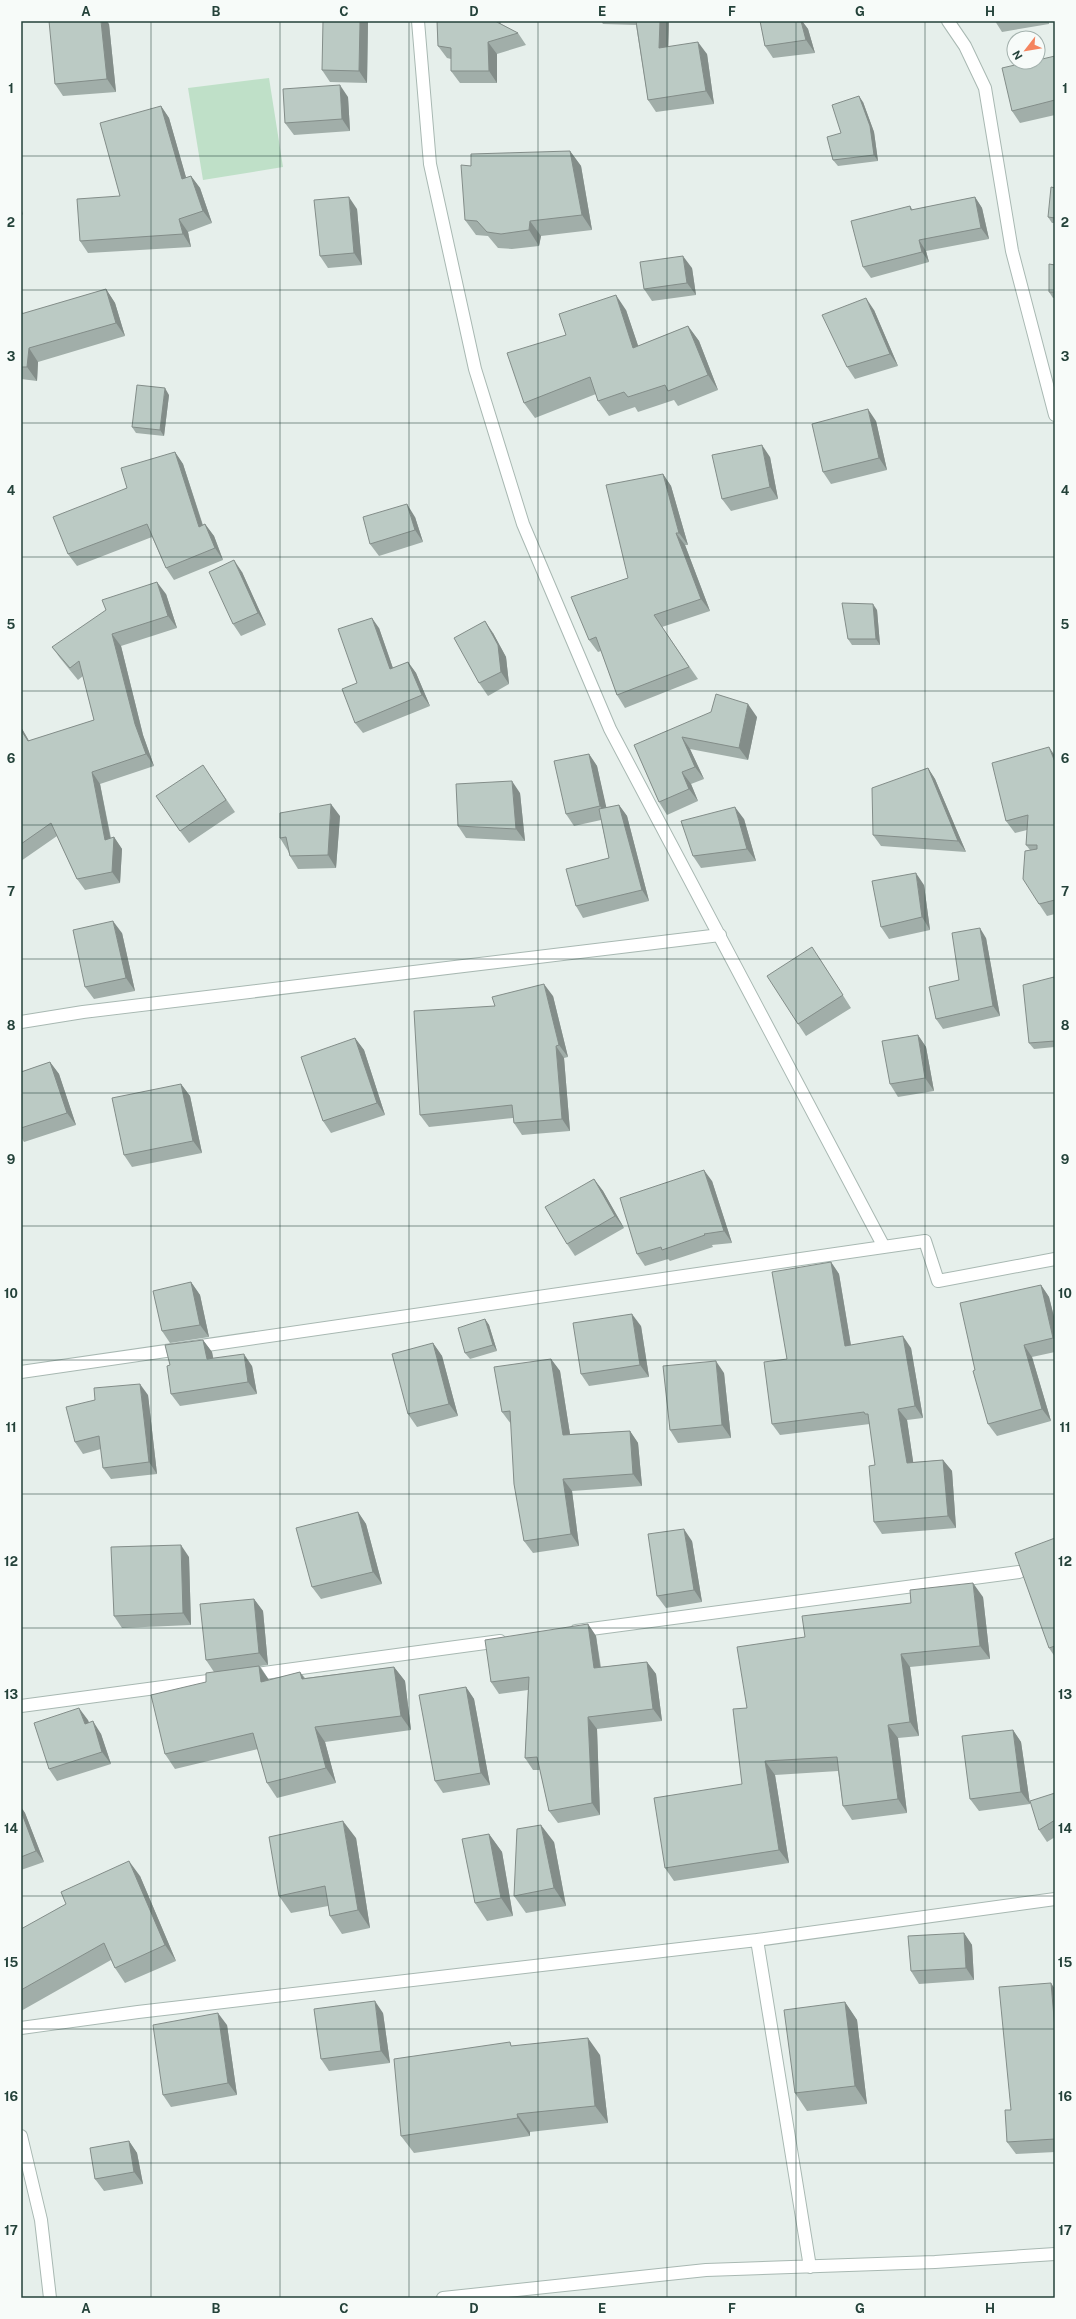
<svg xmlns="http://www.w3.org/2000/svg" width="1076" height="2319" viewBox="0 0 1076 2319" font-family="'Public Sans',sans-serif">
<rect width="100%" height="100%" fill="#e6efeb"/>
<!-- green -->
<path fill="#bfe0c8" d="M269,78l14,89 -80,13 -15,-92z"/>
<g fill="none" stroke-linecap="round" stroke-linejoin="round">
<defs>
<path id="minor" d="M418,21l12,143 45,205 48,155 87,205 274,518
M948,21l17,25 20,42 27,163 43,164
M21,1022l62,-10 637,-77
M21,1372l904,-131 13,40 117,-22
M576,1631l443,-59
M249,1675l251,-34
M21,1706l202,-27
M757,1940l53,327
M21,2028l117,-16 619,-72 298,-41
M21,2136l20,84 9,78
M443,2298l263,-28 229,-8 120,-8"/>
</defs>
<!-- minor casing -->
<use href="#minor" stroke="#a8b8b2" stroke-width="14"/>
<!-- minor -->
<use href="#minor" stroke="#fff" stroke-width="12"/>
</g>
<!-- wall -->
<path fill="#a1aea9" d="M368,21l-1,62 -37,-1 -8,-12z
M437,21h63l1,3 17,9 8,12 -29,9v29h-37l-9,-12v-12l-4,-1 -9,-12z
M601,21h68l-1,25 39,8 7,50 -58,8 -8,-12 -12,-75 -33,-1z
M760,21h42l6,8 7,24 -42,5 -8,-12z
M995,21h54v3l-47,8z
M109,24l7,68 -53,4 -8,-12z
M1055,56v59l-35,8 -8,-12z
M348,97l2,34 -56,4 -9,-12z
M863,102l11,30 4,29 -40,5 -5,-6 8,-27z
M161,106l8,12 17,60 5,-2 9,12 12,35 -24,9 3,15 -103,6 -8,-12 40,-45z
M570,151l11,15 11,64 -51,6 -2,10 -27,3 -14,-1 -10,-12 -12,-1 -11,-15 6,-54z
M1055,188v35h-3l-4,-6z
M975,197l7,11 7,31 -63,12 3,11 -58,16 -8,-11 47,-61 3,4z
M357,209l5,56 -34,3 -8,-12z
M1055,265v33h-2l-4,-6z
M692,268l4,27 -44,6 -8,-12z
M106,289l9,14 10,33 -87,26 -1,19 -16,-2v-73l2,8z
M626,310l12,36 50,-20 11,15 19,49 -40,16 -4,-6 -36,12 -3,-5 -26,9 -11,-15 -2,-7 -61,24 -11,-15 42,-68z
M874,310l24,56 -43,13 -8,-12z
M169,395l-5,41 -28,-3 -4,-6z
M876,421l11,49 -56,14 -8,-12z
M175,452l8,12 20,61 2,-1 9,12 9,24 -49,20 -8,-12 -14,-31 -75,29 -9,-12 59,-66z
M770,457l8,42 -47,12 -9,-12z
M663,474l8,12 17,59h-3l25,66 -48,16 36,52 -73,29 -8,-13 -16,-44 -3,1 -9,-12 39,-62z
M415,517l8,25 -44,14 -9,-12z
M242,572l24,53 -25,11 -8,-12z
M166,594l11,34 -56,18 22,89 11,31 -54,18 11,54 3,-1 8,12 -2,34 -35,7 -8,-11 -20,-43 -36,25v-134l8,14 65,-21 -11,-44 -5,4 -18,-22 -8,-11z
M877,610l3,35h-28l-4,-6z
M379,628l14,40 15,-6 8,11 14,33 -67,27 -8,-10 2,-40z
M493,633l13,24 3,27 -21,12 -9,-13z
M757,717l-9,43 -58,-11 14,30 -13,5 7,17 -31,14 -8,-13 -25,-57z
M589,754l8,12 9,42 13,-3 8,11 22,85 -66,17 -7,-12 33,-48 -8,-38 -27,6 -8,-12z
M1055,756v158l-8,2 -8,-12 -9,-54 -4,-5 1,-15 -12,3 -9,-12z
M928,768l7,11 31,73 -85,-6 -8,-11z
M211,777l24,35 -46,31 -9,-12z
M520,793l5,48 -59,-3 -8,-12z
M340,816l-4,52 -38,1 -8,-13 -2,-5 -8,-13z
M744,819l12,42 -55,7 -8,-12z
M924,885l6,45 -41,9 -8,-12z
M122,933l13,58 -41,8 -9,-12z
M986,938l14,78 -57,13 -7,-10 23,-39z
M820,959l31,49 -45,28 -8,-12z
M1054,977l1,2v68l-21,2 -5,-6z
M553,996l15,61 -4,1 6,73 -48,4 -8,-12 -1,-5 -84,9 -9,-12 75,-109z
M918,1035l8,12 8,44 -36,6 -8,-13z
M355,1038l9,12 21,65 -54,18 -8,-12z
M50,1062l9,12 17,51 -52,17 -3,-5v-65z
M181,1084l9,12 12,57 -70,14 -8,-12z
M594,1179l9,12 21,37 -49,28 -8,-12z
M712,1181l20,62 -20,2 1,2 -43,14 -2,-2 -23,7 -8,-12z
M831,1262l8,12 12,71 60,3 12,70 -16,2 6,42 30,-2 9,11 4,57 -74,6 -8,-12 1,-57 -5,-41 -90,11 -8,-11 15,-65z
M191,1282l9,13 9,42 -39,6 -8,-12z
M1041,1285l8,12 6,24v31l-23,5 19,64 -54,15 -9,-12 -13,-54z
M485,1319l4,6 8,26 -27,8 -5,-6z
M641,1326l8,51 -60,9 -8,-12z
M203,1340l9,12 1,7 39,7 5,28 -77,12 -9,-12 -1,-29z
M433,1343l9,13 16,60 -41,11 -9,-13z
M551,1359l9,12 10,63 60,-3 8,12 4,43 -70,5 7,55 -46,7 -9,-12 -13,-117 -9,-12z
M724,1373l7,65 -53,5 -8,-13z
M148,1395l9,79 -46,5 -8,-11 -2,-19 -18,5 -8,-12z
M358,1512l8,12 16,60 -61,15 -9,-12z
M1055,1538v119l-6,-9z
M692,1541l10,61 -36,6 -9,-12z
M189,1557l2,68 -69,3 -8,-12z
M983,1597l7,62 -80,8 9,69 -21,2 9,75 -55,7 -9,-14 -5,-35 -63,4 14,88 -115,18 -9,-13 77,-84 5,-76 58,-71z
M254,1599l9,12 5,54 -8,1 9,14 31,-8 5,6 89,-11 11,14 6,49 -86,12 11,41 -59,15 -10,-15 -9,-34 -83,20 -10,-15 41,-72 8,-10 -8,-12z
M588,1624l8,12 5,31 46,-5 9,12 6,47 -65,8 3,86 -42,8 -9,-12 -9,-41h-7l-8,-12 3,-68 -29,4 -8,-12z
M466,1687l8,12 16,86 -47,8 -8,-12z
M88,1720l1,3 12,11 10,30 -54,17 -8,-12z
M1013,1730l8,12 9,62 -51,7 -9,-12z
M1055,1793v44l-8,5 -8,-12z
M21,1807l4,6 19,49 -23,8z
M489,1834l13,18 11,64 -26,5 -12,-18z
M356,1838l14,90 -28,6 -12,-18 -2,-10 -37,7 -12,-17z
M554,1842l12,64 -40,7 -12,-17z
M140,1876l36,85 -51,22 -10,-15 -4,-8 -90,51v-82z
M964,1933l8,12 2,35 -55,4 -8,-13z
M1055,1989v163l-39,2 -9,-12 4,-32z
M845,2002l12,18 10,84 -60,7 -12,-18z
M383,2013l7,50 -61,8 -8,-12z
M227,2025l10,70 -66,12 -8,-12z
M513,2046l87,9 8,68 -78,9v4l-116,17 -13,-17z
M129,2141l8,12 6,31 -39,7 -9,-12z"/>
<!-- shaded-wall -->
<path fill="#838d89" d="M101,21h6l2,3 7,68 -9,-13z
M360,21h8l-1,62 -8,-12z
M494,21h6l1,11z
M660,21h9l-1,39 -9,-12z
M801,21h1l6,8 7,24 -9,-13z
M488,42l9,12v29l-8,-12z
M698,42l9,12 7,50 -8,-13z
M340,85l8,12 2,34 -8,-12z
M859,96l4,6 11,30 4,29 -4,-6z
M161,106l8,12 21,73 -8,-12z
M570,151l11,15 11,64 -10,-15z
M191,176l9,12 12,35 -9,-12z
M349,197l8,12 5,56 -8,-12z
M975,197l7,11 7,31 -8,-11z
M21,207l2,8 -2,-2z
M179,219l9,13 3,15 -8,-13z
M530,221l11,15 -2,10 -10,-16z
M919,240l7,11 3,11 -7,-10z
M683,256l9,12 4,27 -9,-12z
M106,289l9,14 10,33 -9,-13z
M616,295l10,15 18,53 -11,-15z
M866,298l8,12 24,56 -8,-12z
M21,306l4,23 -4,-6z
M688,326l11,15 19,49 -10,-15z
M29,348l9,14 -1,19 -10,-14z
M165,388l4,7 -5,41 -4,-6z
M868,409l8,12 11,49 -8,-12z
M762,445l8,12 8,42 -8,-12z
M175,452l8,12 24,75 -8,-12z
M663,474l8,12 17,59 -9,-12z
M407,504l8,13 8,25 -8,-12z
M205,524l9,12 9,24 -8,-12z
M676,533l9,12 25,66 -9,-12z
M234,560l8,12 24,53 -8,-12z
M157,582l9,12 11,34 -9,-12z
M873,604l4,6 3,35 -4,-6z
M372,618l7,10 18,52 -7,-11z
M485,621l8,12 13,24 3,27 -8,-12z
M112,634l9,12 22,89 11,31 -8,-12 -11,-30z
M408,662l8,11 14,33 -8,-11z
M748,704l9,13 -9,43 -9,-12z
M21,727l15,26 -8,-12 -7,-11z
M682,737l8,12 14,30 -9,-12z
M1049,747l6,9v6z
M589,754l8,12 12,53 -9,-13z
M928,768l7,11 31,73 -8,-11z
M92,772l8,12 13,68 1,-15 8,12 -2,34 -8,-11 -7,-32z
M682,772l9,12 7,17 -9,-12z
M512,781l8,12 5,48 -9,-12z
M331,804l9,12 -4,52 -8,-13z
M619,805l8,11 22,85 -7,-11z
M735,807l9,12 12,42 -9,-12z
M916,873l8,12 6,45 -8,-13z
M113,921l9,12 13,58 -9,-13z
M980,928l6,10 14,78 -7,-10z
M544,984l9,12 15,61 -9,-12z
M918,1035l8,12 8,44 -9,-13z
M355,1038l9,12 21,65 -8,-12z
M556,1046l8,12 6,73 -8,-12z
M50,1062l9,12 17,51 -9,-12z
M181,1084l9,12 12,57 -9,-12z
M704,1170l8,11 20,62 -8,-12z
M594,1179l9,12 21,37 -9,-12z
M831,1262l8,12 14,84 -8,-12z
M191,1282l9,13 9,42 -9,-12z
M1041,1285l8,12 6,24v20l-2,-3z
M632,1314l9,12 8,51 -9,-12z
M485,1319l4,6 8,26 -4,-6z
M903,1336l8,12 12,70 -8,-12z
M203,1340l9,12 4,20 -9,-13z
M433,1343l9,13 16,60 -9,-12z
M1024,1345l8,12 19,64 -9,-12z
M244,1354l8,12 5,28 -9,-12z
M551,1359l9,12 12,76 -9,-12z
M716,1361l8,12 7,65 -9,-13z
M140,1384l8,11 9,79 -8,-12z
M898,1409l9,11 8,54 -8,-11z
M630,1431l8,12 4,43 -9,-12z
M943,1460l9,11 4,57 -8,-12z
M563,1479l9,12 7,55 -8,-12z
M358,1512l8,12 16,60 -9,-12z
M684,1529l8,12 10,61 -8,-12z
M181,1545l8,12 2,68 -8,-12z
M973,1583l10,14 7,62 -10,-13z
M254,1599l9,12 5,54 -9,-12z
M588,1624l8,12 6,44 -8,-12z
M901,1654l9,13 9,69 -9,-14z
M647,1662l9,12 6,47 -9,-12z
M259,1666l10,14 -8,2z
M394,1667l11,14 6,49 -10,-14z
M300,1672l10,15 -8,-8z
M466,1687l8,12 16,86 -9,-12z
M79,1708l9,12 5,16 -8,-12z
M588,1717l9,12 3,86 -8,-12z
M93,1721l8,13 10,30 -9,-12z
M888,1725l10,13 9,75 -9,-14z
M315,1727l10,15 11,41 -10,-15z
M1013,1730l8,12 9,62 -9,-12z
M765,1761l10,14 14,88 -10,-13z
M21,1807l4,6 19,49 -8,-11 -15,-40z
M343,1821l13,17 14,90 -12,-18z
M541,1825l13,17 12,64 -12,-18z
M489,1834l13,18 11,64 -12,-18z
M129,1861l11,15 36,85 -11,-16z
M964,1933l8,12 2,35 -8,-12z
M1051,1983l4,6v40z
M375,2001l8,12 7,50 -9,-12z
M845,2002l12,18 10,84 -12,-18z
M218,2013l9,12 10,70 -9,-12z
M588,2038l12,17 8,68 -13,-17z
M517,2114l13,18v4l-12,-18z
M129,2141l8,12 6,31 -9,-12z"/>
<!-- building -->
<path fill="#bbcac4" stroke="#838d89" d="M49,21h52l6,58 -52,5z
M323,21h37l-1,50 -37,-1z
M437,21h58l23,12 -30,9 1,29h-38v-23l-13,-2z
M636,21h24l-1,27 39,-6 8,49 -58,9z
M760,21h41l5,19 -41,6z
M1055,56v44l-43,11 -10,-43 26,-6h10v-2z
M340,85l2,34 -57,4 -2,-34z
M859,96l11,30 4,29 -41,5 -6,-23 14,-4 -9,-28z
M161,106l21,73 9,-3 12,35 -24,8 4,15 -103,7 -3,-42 43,-3 -20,-73z
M570,151l12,64 -52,6 -1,9 -28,4 -14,-2 -10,-11 -12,-1 -4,-55 10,1v-12z
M1051,187l4,1v30l-7,-1z
M349,197l5,56 -34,3 -6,-56z
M975,197l6,31 -62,12 3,12 -59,15 -12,-46 59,-15 1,4z
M683,256l4,27 -43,6 -4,-27z
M1049,264l6,1v27h-6z
M106,289l10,34 -87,25 -2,19h-6v-53z
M616,295l17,53 55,-22 20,49 -40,16 -3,-6 -37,12 -4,-5 -26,9 -8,-24 -66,26 -17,-50 59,-18 -7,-21z
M866,298l24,56 -43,13 -25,-52z
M137,385l28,3 -5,42 -28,-3z
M868,409l11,49 -56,14 -11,-48z
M762,445l8,42 -48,12 -10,-44z
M175,452l24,75 6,-3 10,24 -49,20 -19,-44 -79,30 -15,-37 74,-29 -6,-20z
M663,474l16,59h-3l25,66 -47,16 35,52 -72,28 -21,-58 -7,3 -18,-43 57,-19 -22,-93z
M407,504l8,26 -45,14 -7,-27z
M234,560l24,53 -25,11 -24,-52z
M157,582l11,34 -56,18 23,90 11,30 -54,18 13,68 9,-3 -2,35 -35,7 -26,-56 -30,21v-114l7,11 66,-21 -15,-59 -9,7 -18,-21 54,-37 -4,-10z
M842,603l31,1 3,35h-28z
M372,618l18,51 18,-7 14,33 -67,28 -13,-34 15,-6 -19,-54z
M485,621l13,24 3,27 -22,11 -25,-45z
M716,694l32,10 -9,44 -57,-11 13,30 -13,5 7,17 -30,13 -25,-57 77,-33z
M1049,747l6,15v138l-16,4 -16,-25 2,-28 12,-2v-4h-11l2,-30 -22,6 -14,-58z
M589,754l11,52 -34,8 -12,-53z
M203,765l23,35 -46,31 -24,-35z
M928,768l30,73 -85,-6 -1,-47z
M512,781l4,48 -58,-3 -2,-42z
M331,804l-3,51 -38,1 -4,-19 -6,1v-25z
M619,805l23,85 -66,16 -10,-37 43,-11 -10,-49z
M735,807l12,42 -54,7 -12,-35z
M916,873l6,44 -41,10 -9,-46z
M113,921l13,57 -41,9 -12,-57z
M980,928l13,78 -57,13 -7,-32 30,-7 -7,-47z
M812,947l31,48 -45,29 -31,-48z
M1054,977l1,4v60l-26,2 -6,-58z
M544,984l15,61 -3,1 6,73 -48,4 -2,-18 -92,10 -6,-104 81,-5 -3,-9z
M918,1035l7,43 -35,6 -8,-43z
M355,1038l22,65 -54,18 -22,-64z
M50,1062l17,51 -46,15v-56z
M181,1084l12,57 -69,14 -12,-57z
M704,1170l20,61 -20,3 1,1 -43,15 -1,-3 -24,7 -17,-56z
M594,1179l21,37 -48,28 -22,-37z
M831,1262l14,84 58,-10 12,70 -17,3 9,54 36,-3 5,56 -74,6 -5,-56 6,-1 -7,-51h-3l-1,-2 -92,12 -8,-62 23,-3 -15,-87z
M191,1282l9,43 -38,6 -9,-40z
M1041,1285l12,53 -29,7 18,64 -54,15 -15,-53 2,-1 -15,-67z
M632,1314l8,51 -59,9 -8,-51z
M485,1319l8,26 -28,8 -7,-25z
M203,1340l4,19 37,-5 4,28 -77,12 -4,-28 3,-1 -5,-20z
M433,1343l16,61 -41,10 -16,-60z
M551,1359l12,76 67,-4 3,43 -70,5 8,55 -47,7 -10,-57 -4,-73 -8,1 -8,-45z
M716,1361l6,64 -52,5 -7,-64z
M140,1384l9,78 -46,6 -4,-32 -24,6 -9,-35 29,-7 -1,-12z
M358,1512l15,60 -61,15 -16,-59z
M684,1529l10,61 -37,6 -9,-62z
M1055,1538v108l-6,2 -34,-95z
M181,1545l2,68 -69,3 -3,-69z
M973,1583l7,63 -79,8 9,68 -22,3 10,74 -55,7 -6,-49 -72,4 14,89 -114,18 -11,-70 88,-14 -9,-75 14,-1 -10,-61 68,-10 -3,-21 109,-13 -1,-13z
M254,1599l5,54 -53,7 -6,-56z
M588,1624l6,44 53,-6 6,47 -65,8 4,86 -43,8 -12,-54 -12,1 4,-81 -38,5 -6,-42z
M259,1666l2,16 39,-10 2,7 92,-12 7,49 -86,11 11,41 -59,15 -14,-50 -88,21 -14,-59 55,-13v-9z
M466,1687l15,86 -46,8 -16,-86z
M79,1708l6,16 8,-3 9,31 -53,17 -15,-46z
M1013,1730l8,62 -51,7 -8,-63z
M1055,1793v27l-16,10 -9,-29z
M21,1811l15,40 -15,6z
M343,1821l15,89 -28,6 -5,-30 -46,10 -10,-59z
M541,1825l13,63 -40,8 3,-67z
M489,1834l12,64 -26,5 -13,-64z
M129,1861l36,84 -50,23 -11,-25 -83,47v-61l45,-25 -5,-12z
M964,1933l2,35 -55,3 -3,-35z
M1051,1983l4,46v110l-48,3 -2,-32h6l-12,-123z
M375,2001l6,50 -60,8 -7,-50z
M845,2002l10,84 -60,7 -11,-83z
M218,2013l10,70 -65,12 -10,-70z
M588,2038l7,68 -78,8 1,4 -117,18 -7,-77 116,-17 1,4z
M129,2141l5,31 -39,7 -5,-31z"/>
<!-- grid -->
<path fill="none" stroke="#24423a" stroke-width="1" stroke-opacity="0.55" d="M151,21v2277M280,21v2277M409,21v2277M538,21v2277M667,21v2277M796,21v2277M925,21v2277M21,156h1034M21,290h1034M21,423h1034M21,557h1034M21,691h1034M21,825h1034M21,959h1034M21,1093h1034M21,1226h1034M21,1360h1034M21,1494h1034M21,1628h1034M21,1762h1034M21,1896h1034M21,2029h1034M21,2163h1034"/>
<!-- border -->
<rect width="1076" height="2319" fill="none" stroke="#f7fbf9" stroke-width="44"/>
<!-- north arrow -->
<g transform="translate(1026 50) rotate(239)"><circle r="19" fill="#f7fbf9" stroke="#a3b1ad"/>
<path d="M0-3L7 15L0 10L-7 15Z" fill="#f4845f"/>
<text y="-6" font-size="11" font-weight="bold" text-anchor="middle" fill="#24423a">N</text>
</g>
<rect x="22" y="22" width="1032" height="2275" fill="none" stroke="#24423a" stroke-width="1.5"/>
<g font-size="13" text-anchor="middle" font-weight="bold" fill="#24423a">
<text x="86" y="16">A</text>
<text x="216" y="16">B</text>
<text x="344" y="16">C</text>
<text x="474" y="16">D</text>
<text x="602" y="16">E</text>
<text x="732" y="16">F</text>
<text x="860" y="16">G</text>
<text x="990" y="16">H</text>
<text x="11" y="93">1</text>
<text x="1065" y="93">1</text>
<text x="11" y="227">2</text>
<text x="1065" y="227">2</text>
<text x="11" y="361">3</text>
<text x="1065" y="361">3</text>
<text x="11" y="495">4</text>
<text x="1065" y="495">4</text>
<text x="11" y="629">5</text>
<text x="1065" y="629">5</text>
<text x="11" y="763">6</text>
<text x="1065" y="763">6</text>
<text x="11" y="896">7</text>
<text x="1065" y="896">7</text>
<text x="11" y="1030">8</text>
<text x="1065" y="1030">8</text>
<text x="11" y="1164">9</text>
<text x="1065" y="1164">9</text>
<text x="11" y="1298">10</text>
<text x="1065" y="1298">10</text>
<text x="11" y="1432">11</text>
<text x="1065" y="1432">11</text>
<text x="11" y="1566">12</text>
<text x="1065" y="1566">12</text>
<text x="11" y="1699">13</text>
<text x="1065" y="1699">13</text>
<text x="11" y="1833">14</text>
<text x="1065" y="1833">14</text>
<text x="11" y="1967">15</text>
<text x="1065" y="1967">15</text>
<text x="11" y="2101">16</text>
<text x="1065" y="2101">16</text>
<text x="11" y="2235">17</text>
<text x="1065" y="2235">17</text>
<text x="86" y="2313">A</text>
<text x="216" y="2313">B</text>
<text x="344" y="2313">C</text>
<text x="474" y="2313">D</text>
<text x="602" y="2313">E</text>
<text x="732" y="2313">F</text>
<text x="860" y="2313">G</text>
<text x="990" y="2313">H</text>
</g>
</svg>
